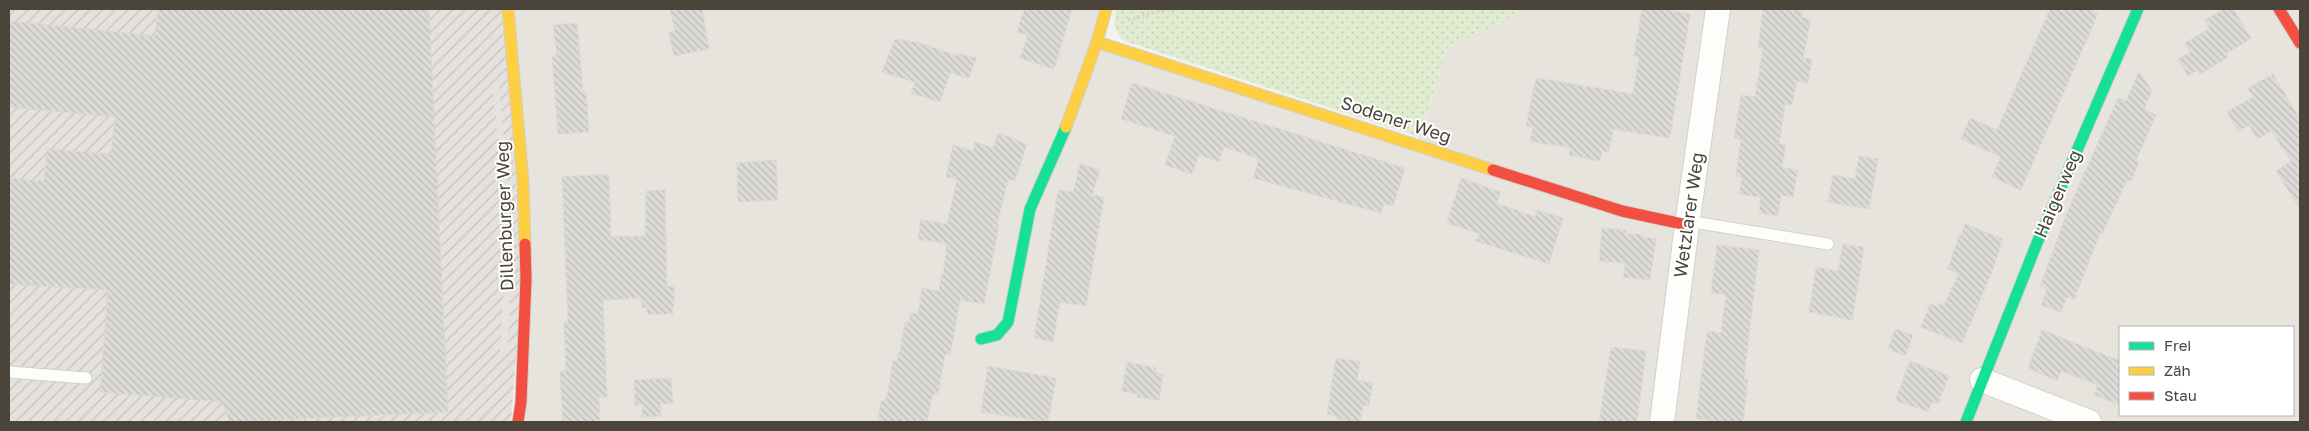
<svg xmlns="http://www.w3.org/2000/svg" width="2309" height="431" viewBox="0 0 2309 431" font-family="'Golos Text',sans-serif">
<defs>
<pattern id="industrial-furrows" width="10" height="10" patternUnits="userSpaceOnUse" patternTransform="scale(1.25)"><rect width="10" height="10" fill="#e5e2de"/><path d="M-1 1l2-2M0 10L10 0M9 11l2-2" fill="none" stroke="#c6c3bf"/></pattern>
<pattern id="grass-dots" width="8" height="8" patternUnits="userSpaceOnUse" patternTransform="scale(1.25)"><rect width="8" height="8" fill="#e0ecd0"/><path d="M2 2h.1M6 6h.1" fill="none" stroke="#c2ccb3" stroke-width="1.8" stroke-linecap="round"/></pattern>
<pattern id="building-back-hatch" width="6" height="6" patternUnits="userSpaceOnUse" patternTransform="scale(1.25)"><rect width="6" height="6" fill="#dddbd7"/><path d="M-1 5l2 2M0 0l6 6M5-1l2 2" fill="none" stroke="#bfbdb9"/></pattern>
</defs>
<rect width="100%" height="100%" fill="#f3f2ee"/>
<!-- residential -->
<path fill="#e7e4dd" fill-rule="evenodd" d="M509,9h594l-8,29 320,113 33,-105 53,-23 23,-14h776v413h-1781zM2120,327h173v88h-173z"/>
<!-- industrial -->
<path fill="url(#industrial-furrows)" d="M9,9h496l17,272 -11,141h-502z"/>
<!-- grass -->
<path fill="url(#grass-dots)" d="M1116,9h408l-23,14 -53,23 -29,91 -297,-97 -8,-15z"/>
<!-- parking -->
<path fill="#e5e3df" d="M499,87l5,52 -6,1 -5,-52z
M498,147h7l4,52 -7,1z
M502,211h8l1,64h-8z
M504,284h7l-4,68 -7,-1z"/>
<!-- building -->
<path fill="url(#building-back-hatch)" stroke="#dbd9d4" d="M158,9h271l19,403 -218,10 -8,-20 -122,-10 8,-102 -99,-6v-106l35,3 3,-32 64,5 4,-37 -106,-10v-86l146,15z
M670,9h32l7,40 -35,7 -5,-24 6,-1z
M1024,9h48l-18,60 -34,-11 8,-23 -11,-3z
M1642,9h31v2l17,3 -20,124 -57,-9 -4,23 -7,-1 -2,10 -31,-6 1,-6 -5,-2 -35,-6 3,-14 -7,-1 10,-48 97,16 6,-37 -5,-1z
M1763,9h40l-2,8 10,2 -8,39 9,1 -4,24 -11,-2 -5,24 -7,-1 -6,40 7,1 -4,22 16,3 -5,27 -12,-2 -3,21 -19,-3 2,-16 -22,-3 3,-17 -6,-1 5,-37 -7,-1 7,-43 14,2 8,-49 -5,-1z
M2050,9h38l10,5 -77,176 -29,-13 9,-20 -40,-18 9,-21 27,12z
M2224,9h9l18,29 -25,16 2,3 -29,18 -2,-5 -9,6 -10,-17 12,-7 -5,-9 25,-15 -5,-8z
M577,23l6,69h3l3,40 -31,2 -6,-78 5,-1 -4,-30z
M895,39l22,3 40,14 1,-3 18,5 -7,20 -19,-5 -10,29 -29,-9 4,-11 -33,-10z
M2139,71l13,20 -8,18 12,6 -20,45 3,2 -8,19 -4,-1 -25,54 -2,-1 -26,67 -7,-3 -6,15 -20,-7 6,-16 -7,-3 29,-78 49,-110 8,3z
M2273,74l27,45v90l-24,-38 15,-10 -20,-30 -14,8 -8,-14 -11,6 -11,-19 26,-15 -5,-9z
M1132,83l273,85 -12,38 -9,-3 -3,10 -128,-35 6,-19 -35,-12 -5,15 -20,-7 -7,19 -27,-9 10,-29 -54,-17z
M998,133l29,11 -12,37 -7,-2 -11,46h2l-15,79 -24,-4 -10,55 -4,-1 -2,7 -6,33h-4l-3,6 -4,22h-49l3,-21h4l3,-9 5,-31 4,1 1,-10h2l5,-30h4l1,-9 8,1 4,-26 17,3 2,-15 2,-2 4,-30 -29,-5 3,-19 26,4 10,-45 -11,-2 7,-32 20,6 2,-9 18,6z
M1859,156l19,3 -9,50 -41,-7 5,-27 22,4z
M776,160l2,40 -40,2 -1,-39z
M1080,164l20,6 -8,25 12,2 -18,109 -26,-4 -7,40 -19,-4 24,-148 15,2z
M594,175h15l2,62 34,-1 1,-45 19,-1 2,96h7v21h-2l1,7h-26v-6h-5l-1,-10 -38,2 4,97h-8l1,25h-37l-3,-50 6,-1 -2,-48h4l-6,-146z
M1461,178l39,14 -3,11 38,14 2,-7 26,8 -14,46 -73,-23 4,-7 -33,-11z
M1965,224l38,15 -11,33 -30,71 -41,-16 9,-23 8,3 1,-4 5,2 15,-32 -11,-4 11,-34h2z
M1602,228l24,2 1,4h13l3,3 13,2 -6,41 -27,-3 2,-14 -26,-2z
M1843,244l21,3 -12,73 -43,-8 7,-45 22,4z
M1717,245l42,5 -15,129h4l-5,43h-33v-2l-14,-1 11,-88 14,2 5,-39 -15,-1z
M1895,329l18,6 -8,21 -17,-7z
M2042,330l78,31v44l-26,-10 4,-10 -37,-14 -4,10 -29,-13z
M1611,347l35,4 -9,71h-38z
M1336,358l24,4 -3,18 16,3 -4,23 -6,-1 -3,17 -24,-3 1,-3 -10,-2z
M1910,361l39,15 -11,28 -6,-2 -4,9 -33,-10z
M1127,362l29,6v5l7,1 -4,26 -22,-3 1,-3 -16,-3z
M988,366l68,12 -8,44 -67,-10z
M671,378l2,25 -13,1 1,12 -19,1v-12h-7l-1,-25z"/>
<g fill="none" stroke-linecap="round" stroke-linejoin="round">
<defs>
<path id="lane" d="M1687,221l141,23
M9,372l77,6"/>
<path id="street" d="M1982,380l107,42
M1662,422l25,-197 31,-216"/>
<path id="fast" d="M981,339l16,-4 11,-13 22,-113 36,-82
M1966,422l71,-179 101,-234"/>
<path id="slow" d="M508,9l15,173 2,62
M1097,42l396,128
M1066,127l31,-85 9,-33"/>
<path id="jam" d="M2279,9l21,34
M1493,170l129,41 65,14
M518,422l3,-20 5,-123 -1,-35"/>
</defs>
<!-- lane casing -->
<use href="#lane" stroke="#d1d0cc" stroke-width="13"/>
<!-- street casing -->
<use href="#street" stroke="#d1d0cc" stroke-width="26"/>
<!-- fast casing -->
<use href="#fast" stroke="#d2cfc5" stroke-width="13"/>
<!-- slow casing -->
<use href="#slow" stroke="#d2cfc5" stroke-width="13"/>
<!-- jam casing -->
<use href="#jam" stroke="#d2cfc5" stroke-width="13"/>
<!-- path -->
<path stroke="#d3d2cc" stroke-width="3" stroke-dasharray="2.5 2.5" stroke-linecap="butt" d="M1128,20l19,-6 27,-5"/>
<!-- lane -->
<use href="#lane" stroke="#fdfdfc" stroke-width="11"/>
<!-- street -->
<use href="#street" stroke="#fdfdfc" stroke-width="24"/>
<!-- fast -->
<use href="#fast" stroke="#16e098" stroke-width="11"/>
<!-- slow -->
<use href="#slow" stroke="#ffcf43" stroke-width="11"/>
<!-- jam -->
<use href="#jam" stroke="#f24e42" stroke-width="11"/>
</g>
<g text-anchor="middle" stroke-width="4" stroke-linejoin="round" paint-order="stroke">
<!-- street labels -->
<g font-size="18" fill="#4a443a" stroke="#fff">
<text transform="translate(1396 120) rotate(18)" y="6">Sodener Weg</text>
<text transform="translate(2058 194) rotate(-67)" y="6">Haigerweg</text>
<text transform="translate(1689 215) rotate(-82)" y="6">Wetzlarer Weg</text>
<text transform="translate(505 216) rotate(-92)" y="6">Dillenburger Weg</text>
</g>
</g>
<!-- border -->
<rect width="2309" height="431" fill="none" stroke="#4a443a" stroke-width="20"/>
<!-- legend -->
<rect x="2119" y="326" width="175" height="90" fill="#ffffff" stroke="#b7b4b0"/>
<rect x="2129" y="342" width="25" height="8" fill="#16e098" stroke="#b7b4b0"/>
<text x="2164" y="351" font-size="15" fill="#4a443a">Frei</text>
<rect x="2129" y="367" width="25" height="8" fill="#ffcf43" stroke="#b7b4b0"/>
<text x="2164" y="376" font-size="15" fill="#4a443a">Zäh</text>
<rect x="2129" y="392" width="25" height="8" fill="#f24e42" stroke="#b7b4b0"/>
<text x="2164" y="401" font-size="15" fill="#4a443a">Stau</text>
</svg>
